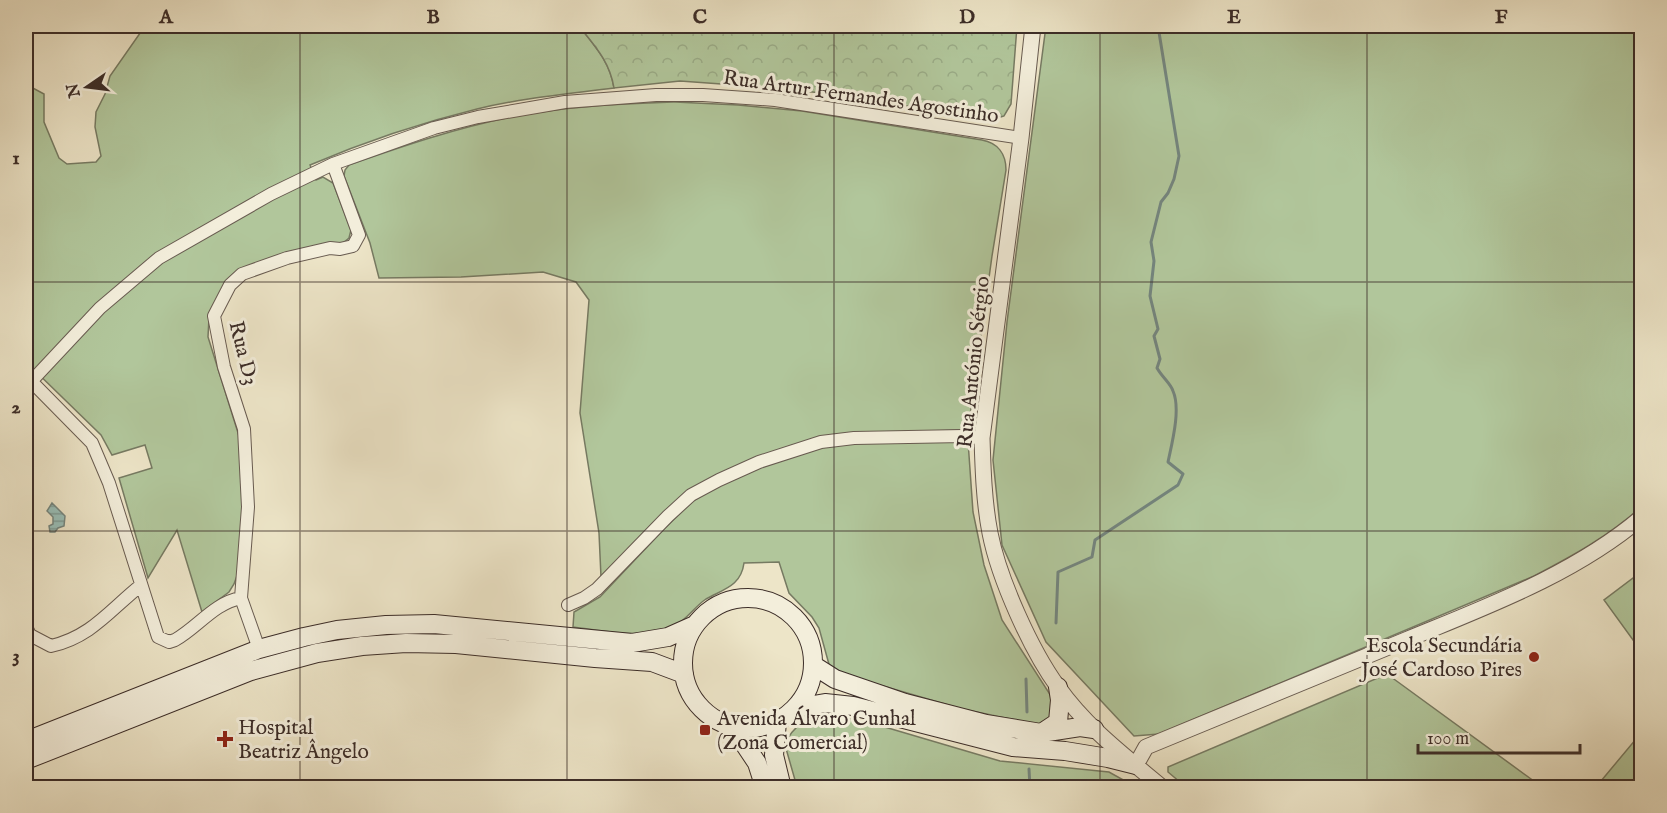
<svg xmlns="http://www.w3.org/2000/svg" width="1667" height="813" viewBox="0 0 1667 813" font-family="'IM FELL English',serif">
<defs>
<pattern id="forest-crowns" width="20" height="18" patternUnits="userSpaceOnUse" patternTransform="scale(1.5)"><rect width="20" height="18" fill="#b1c69b"/><path d="M2 6a3 3 0 1 1 6 0M12 15a3 3 0 1 1 6 0" fill="none" stroke="#99aa86"/></pattern>
<pattern id="water-rules" width="6" height="5" patternUnits="userSpaceOnUse" patternTransform="scale(1.5)"><rect width="6" height="5" fill="#99bfb8"/><path d="M0 2.5h6" fill="none" stroke="#7e9c96"/></pattern>
</defs>
<rect width="100%" height="100%" fill="#ede5c8"/>
<filter id="stains"><feTurbulence type="fractalNoise" baseFrequency=".00333" numOctaves="4"/><feColorMatrix values="0 0 0 0 .2 0 0 0 0 .09 0 0 0 0 .02 0 0 0 .5 -.17"/></filter>
<radialGradient id="worn" r=".72"><stop offset=".6" stop-color="#630" stop-opacity="0"/><stop offset="1" stop-color="#630" stop-opacity=".3"/></radialGradient>
<!-- grass -->
<path fill="#b1c69b" stroke="#767a62" stroke-width="1.5" d="M145,26h434c16,20 31,36 35,62 -46,6 -92,10 -137,21 -57,14 -113,33 -167,56l6,15 7,-3 10,6 18,47 -2,8 -6,5 -91,23 -43,52 -1,19 31,99 3,33v53l-4,51 -4,11 -5,8 -27,20 -25,-82 -29,48 -29,-100 33,-10 -7,-23 -33,10 -11,-20 -75,-73v-282l3,6 15,8v28l15,36 8,6 29,-2 5,-6 -6,-29 1,-15 9,-18 5,-18z
M1046,26h147l14,6 9,-6h425v481c-32,29 -69,49 -107,69l-375,158 -25,2 -88,-94 -44,-97 -9,-85 14,-138z
M675,102l63,3 64,6 180,29c16,3 24,14 24,30l-14,86 -24,174 -117,3 -29,4 -32,9 -29,11 -34,13 -126,107 -2,-44 -19,-120 9,-113 -13,-18 -33,-10 -82,5 -82,1 -9,-35 -26,-67 1,-6 4,-5c54,-19 107,-37 162,-48 54,-11 110,-13 164,-15z
M968,441l5,71 11,53 18,55 49,76 3,19 -14,10 -78,-16 -127,-37 -5,-4 -11,-40 -7,-11 -23,-24 -10,-31 -35,1c-3,23 -20,26 -38,36 -12,8 -19,21 -32,27 -31,14 -68,5 -101,1l1,-15 26,-15 64,-68 29,-28 21,-13 51,-23 72,-22z
M1641,572v79l-37,-51z
M1387,674l155,113 -355,1 -19,-16v-5z
M827,714l51,11 122,36 109,11 27,15h-339l-12,-42c7,-20 22,-26 42,-31z
M1641,733v54h-45z"/>
<!-- forest -->
<path fill="url(#forest-crowns)" stroke="#767a62" stroke-width="1.5" d="M579,26h438l-6,78 -7,12 -12,4 -159,-26 -84,-8 -69,-5 -66,7c-4,-26 -19,-42 -35,-62z"/>
<!-- water -->
<path fill="url(#water-rules)" stroke="#74857e" stroke-width="1.5" d="M52,503l13,13 -1,10 -6,2 -3,4h-5l-1,-6 4,-2v-7l-6,-6z"/>
<g fill="none" stroke-linecap="round" stroke-linejoin="round">
<!-- stream -->
<path stroke="#74857e" stroke-width="3" d="M1056,623l2,-51 34,-15 3,-17 83,-55 5,-11 -15,-12c4,-19 13,-53 5,-71 -2,-7 -11,-14 -16,-23l3,-9 -6,-23 4,-7 -8,-33 4,-35 -3,-19 10,-40 7,-9 6,-14 5,-23 -21,-130
M1026,679l1,33
M1029,769l1,19"/>
<defs>
<path id="minor" d="M26,376l66,67 17,40 49,154 11,5 6,-2c23,-13 39,-37 66,-42
M26,387l74,-79 59,-50 112,-64 62,-30 101,-36 44,-11 87,-15 91,-7h47l72,5 246,38
M568,605l16,-7 13,-9 71,-73 23,-21 28,-15 40,-18 62,-20 33,-4 109,-2 19,2
M26,627l4,8 21,11c40,-9 59,-36 89,-60
M259,649l-18,-51 7,-91 -4,-78 -20,-62 -10,-51 16,-31 12,-11 45,-16 43,-10 10,1 13,-3 6,-11 -26,-71"/>
<path id="tertiary" d="M1033,26l-12,112 -39,300c1,32 2,64 8,95 9,46 41,117 68,154 28,40 68,70 105,101
M1136,765l10,-18c87,-36 174,-72 262,-108 80,-33 167,-65 234,-122"/>
<path id="secondary" d="M683 663a65 65 0 1 1 130 0a65 65 0 1 1-130 0Z
M813,665l22,14 70,24 81,21 55,9 39,-6 14,2
M796,708l29,-5 28,3 160,41 52,4 43,7 28,7
M777,722l-3,33 8,33
M733,727l24,36 8,25
M1043,732l15,-10 2,-22 -2,-13
M26,741l233,-92 45,-12 33,-7 49,-5 48,-1 198,19 36,-6 27,-12
M26,760l225,-89 66,-18 45,-7 44,-3 50,1 139,14 57,4 32,12"/>
</defs>
<!-- minor casing -->
<use href="#minor" stroke="#685b50" stroke-width="14"/>
<!-- tertiary casing -->
<use href="#tertiary" stroke="#685b50" stroke-width="17"/>
<!-- secondary casing -->
<use href="#secondary" stroke="#3c2d28" stroke-width="20"/>
<!-- minor -->
<use href="#minor" stroke="#f3eedb" stroke-width="12"/>
<!-- tertiary -->
<use href="#tertiary" stroke="#f3eedb" stroke-width="15"/>
<!-- secondary -->
<use href="#secondary" stroke="#f3eedb" stroke-width="18"/>
</g>
<!-- grid -->
<path fill="none" stroke="#3c2d28" stroke-width="1.5" stroke-opacity="0.55" d="M300,26v762M567,26v762M834,26v762M1100,26v762M1367,26v762M26,282h1616M26,531h1616"/>
<!-- markers -->
<g fill="#8f2418" stroke="#f3eedb" stroke-width="2">
<circle cx="1534" cy="657" r="6"/>
<rect x="699" y="724" width="12" height="12" rx="3"/>
<path d="M222 730h6v6h6v6h-6v6h-6v-6h-6v-6h6z"/>
</g>
<g text-anchor="middle" stroke-width="6" stroke-linejoin="round" paint-order="stroke">
<!-- street labels -->
<g font-size="21" fill="#3c2d28" stroke="#f3eedb">
<text transform="translate(861 96) rotate(8)" y="7">Rua Artur Fernandes Agostinho</text>
<text transform="translate(244 353) rotate(76)" y="7">Rua D3</text>
<text transform="translate(973 362) rotate(-84)" y="7">Rua António Sérgio</text>
</g>
<!-- poi labels -->
<g font-size="21" fill="#3c2d28" stroke="#f3eedb" text-anchor="start">
<text x="1522" y="652" text-anchor="end">Escola Secundária<tspan x="1522" dy="24">José Cardoso Pires</tspan></text>
<text x="717" y="725">Avenida Álvaro Cunhal<tspan x="717" dy="24">(Zona Comercial)</tspan></text>
<text x="238" y="734">Hospital<tspan x="238" dy="24">Beatriz Ângelo</tspan></text>
</g>
</g>
<!-- margin -->
<rect width="1667" height="813" fill="none" stroke="#ede5c8" stroke-width="66"/>
<!-- north arrow -->
<g transform="translate(87 87) rotate(256)" stroke="#f3eedb" stroke-width="4.5" paint-order="stroke">
<path d="M0-4.5L10 22L0 15L-10 22Z" fill="#3c2d28"/>
<text y="-9" font-size="16" font-weight="bold" text-anchor="middle" fill="#3c2d28">N</text>
</g>
<!-- scale -->
<path d="M1418 744v9h162v-9" fill="none" stroke="#3c2d28" stroke-width="3"/>
<text x="1427" y="744" font-size="18" fill="#3c2d28" stroke="#f3eedb" stroke-width="4.5" paint-order="stroke">100 m</text>
<rect x="33" y="33" width="1601" height="747" fill="none" stroke="#3c2d28" stroke-width="2"/>
<g font-size="20" text-anchor="middle" font-weight="bold" fill="#3c2d28">
<text x="166" y="23">A</text>
<text x="433" y="23">B</text>
<text x="700" y="23">C</text>
<text x="967" y="23">D</text>
<text x="1234" y="23">E</text>
<text x="1501" y="23">F</text>
<text x="16" y="164">1</text>
<text x="16" y="413">2</text>
<text x="16" y="662">3</text>
</g>
<rect width="100%" height="100%" filter="url(#stains)"/>
<rect width="100%" height="100%" fill="url(#worn)"/>
</svg>
